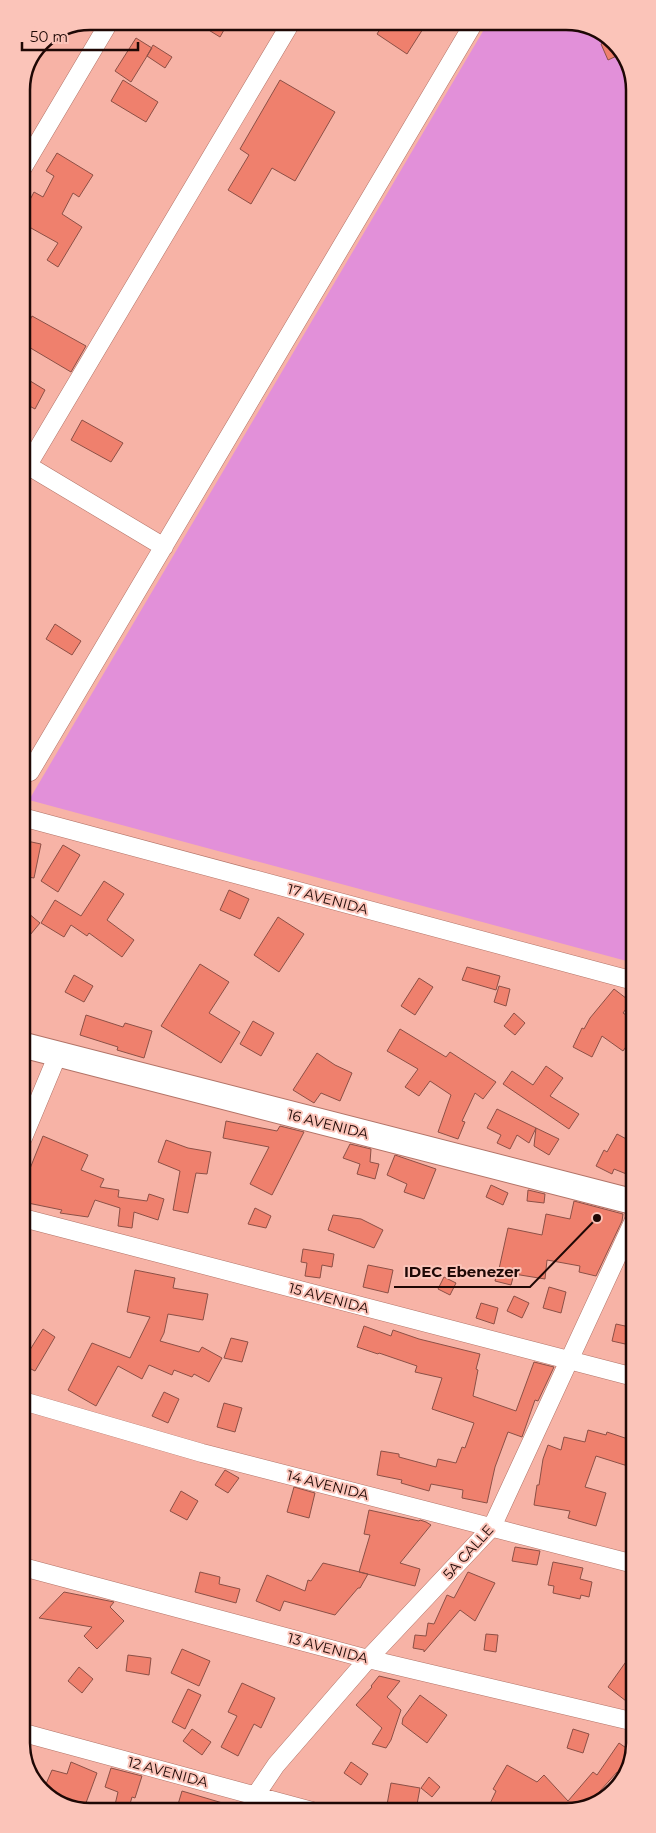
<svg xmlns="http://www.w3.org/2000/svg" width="656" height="1833" viewBox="0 0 656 1833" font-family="Montserrat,sans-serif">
<rect width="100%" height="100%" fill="#f7b3a6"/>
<!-- green -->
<path fill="#e290d9" d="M489,21h82l40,17 21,34 2,891 -605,-163z"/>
<!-- building -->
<path fill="#ef806d" stroke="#8c5046" d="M194,21h35l-9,16z
M385,21h43l-21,33 -30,-20z
M136,38l16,10 -21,34 -16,-11z
M612,38l9,16 -13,6 -7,-16z
M153,45l19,12 -7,11 -18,-12z
M123,80l35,22 -12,20 -35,-21z
M280,80l55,32 -40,69 -23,-13 -21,36 -23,-14 21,-35 -9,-6z
M57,153l36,22 -14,22 -6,-4 -11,21 20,13 -24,40 -11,-7 11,-17 -36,-20v-8l12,-23 9,5 11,-21 -8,-5z
M32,316l54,30 -15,26 -49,-29v-8z
M22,376l23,14 -10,19 -13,-7z
M82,420l41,23 -12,19 -40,-22z
M55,624l26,17 -9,14 -26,-16z
M22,840l19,4 -7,34 -12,-2z
M63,845l17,10 -22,37 -17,-11z
M104,881l20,13 -17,26 27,20 -12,17 -33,-24 -2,3 -16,-11 -7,12 -23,-14 14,-23 26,16z
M229,890l20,9 -9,20 -20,-9z
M22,908l18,15 -10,12 -7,-6z
M278,917l26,17 -25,38 -25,-17z
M200,964l29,18 -20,31 31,19 -19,31 -60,-37z
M467,967l33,9 -4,14 -34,-10z
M74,975l19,11 -9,16 -19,-10z
M419,978l14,9 -18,28 -14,-9z
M499,986l11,3 -4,17 -12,-4z
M614,989l17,13 -8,11 11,7v15l-11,16 -21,-15 -10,21 -19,-10 9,-19 2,1 6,-11z
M514,1013l11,10 -10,12 -11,-9z
M86,1015l37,12 2,-4 27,8 -8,27 -27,-8 1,-3 -38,-12z
M253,1021l21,12 -13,23 -21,-12z
M400,1029l46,28 4,-5 46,30 -13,17 -8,-6 -13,28 3,1 -7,17 -20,-7 13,-37 -21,-14 -11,15 -14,-9 13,-18 -31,-18z
M317,1053l18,12 17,8 -12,28 -19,-8 -7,10 -21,-13z
M546,1066l17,12 -13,18 29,18 -10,15 -66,-45 9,-13 21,14z
M497,1109l39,19 -7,15 -12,-8 -7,14 -13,-6 4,-8 -14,-7z
M226,1121l51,10 3,-5 24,6 -32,63 -22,-11 19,-37 -46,-9z
M536,1128l23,11 -10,16 -15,-9z
M617,1134l17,9v34l-20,-8 -2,5 -16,-8 8,-16 3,2z
M43,1136l45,19 -7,15 23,9 -4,8 19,3 -1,7 29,4 2,-7 15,5 -6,21 -24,-8 -2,16 -14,-2 2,-18 -25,-8 -7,17 -28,-4 2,-3 -39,-8v-16z
M166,1140l22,8 23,4 -4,22 -11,-1 -8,40 -15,-3 7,-39 -22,-9z
M350,1144l21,5 -1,13 9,2 -4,15 -18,-5 3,-10 -17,-6z
M395,1155l41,14 -12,30 -20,-7 3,-8 -20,-9z
M491,1185l17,8 -5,12 -17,-8z
M528,1190l17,4 -1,9 -17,-2z
M574,1201l49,13 -1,7 -26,55 -17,-4 1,-6 -33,-6 -2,19 -31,-5 -3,11 -16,-4 3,-12h1l9,-41 34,7 4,-21 24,5z
M255,1208l16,8 -5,12 -18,-4z
M333,1215l28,4 22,11 -9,18 -46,-18z
M303,1249l31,5 -2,13 -10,-2 -2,13 -15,-2 2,-13 -6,-1z
M368,1265l25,5 -5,23 -25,-6z
M135,1270l40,8 -2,10 35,6 -5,26 -35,-6 -4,19 -4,8 39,11 3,-5 20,11 -13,24 -15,-8 -2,3 -18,-7 -2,5 -23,-10 -7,14 -24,-13 -22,40 -28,-16 24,-47 38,15 20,-41 -23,-5z
M444,1277l12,6 -6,12 -12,-6z
M549,1287l17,5 -5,21 -18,-5z
M514,1296l15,7 -7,15 -15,-7z
M481,1303l17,5 -4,16 -18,-6z
M616,1324l18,4v18l-22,-5z
M364,1326l27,10 2,-6 26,9 61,15 -4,15 2,1 -5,26 43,15 18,-49 20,5 -16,34 -3,-1 -13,37 -14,-5 -13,35 -8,36 -25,-5 1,-8 -32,-6 -2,7 -28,-8 1,-3 -25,-5 4,-24 18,3v3l37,10 2,-8 18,4 6,-16 3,1 9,-25 -42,-14 10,-31 -27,-6 2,-6 -38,-13 -1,1 -21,-7z
M43,1329l12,8 -20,34 -12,-6v-4z
M231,1338l17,4 -6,20 -18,-4z
M164,1392l15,7 -11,24 -16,-7z
M224,1403l18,5 -7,24 -18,-5z
M588,1430l18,5 1,-3 27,9v27l-38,-12 -11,31 21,6 -10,33 -28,-8 2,-7 -36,-6 3,-20h2l4,-26 5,-14 13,5 3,-13 21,5z
M225,1470l14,8 -11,15 -13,-8z
M294,1487l21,6 -6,25 -22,-6z
M181,1491l17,10 -11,19 -17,-9z
M369,1510l50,11 1,-1 6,2 5,3 -31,38 20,6 -5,17 -56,-14 11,-37 -6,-1z
M515,1547l25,4 -3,14 -25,-4z
M553,1562l30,6 -3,11 12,3 -3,15 -8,-2 -1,4 -27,-6 1,-7 -6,-1z
M323,1563l45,11 -8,14h-2l-23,27 -51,-14 -4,10 -24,-10 11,-26 38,16 3,-11 3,1z
M200,1572l20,5 -1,7 21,5 -4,14 -41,-11z
M468,1572l27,11 -20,38 -15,-11 -36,42v-2l-11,-2 2,-13 11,1 2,-13 6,1 13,-29 7,3z
M64,1592l50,10 -4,5 14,14 -27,28 -13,-13 8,-9 -53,-9z
M486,1634l12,1 -2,17 -12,-2z
M182,1649l28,12 -11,25 -28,-13z
M635,1649v59l-27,-21z
M128,1655l23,3 -2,17 -23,-4z
M79,1667l14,12 -11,14 -14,-12z
M379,1676l21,5 -13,16 14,13 -10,30 -5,8 -14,-4 10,-16 -26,-23 16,-18 -1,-1z
M242,1683l33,15 -14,30 -7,-4 -16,32 -17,-9 16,-31 -9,-4z
M188,1689l13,6 -16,34 -13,-7z
M420,1695l27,20 -20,28 -25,-19 1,-6z
M192,1729l19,13 -9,13 -19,-14z
M573,1729l16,5 -6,19 -16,-5z
M619,1743l13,9 -4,10 -8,12 -3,-2 -33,37 -97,1 9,-19 -3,-2 14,-24 30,17 7,-7 24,26 25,-29 4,3z
M71,1762l26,11 -14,38 -35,-14 -5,-6 9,-21 15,4z
M351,1762l17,12 -7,11 -17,-12z
M111,1768l31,8 -7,22 -3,-1 -4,14 -14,-2 4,-17 -13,-5z
M429,1777l11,10 -8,10 -11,-9z
M391,1783l29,5 -4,22h-30z
M182,1791l54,16 -2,4h-58z"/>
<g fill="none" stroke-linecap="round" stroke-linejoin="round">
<defs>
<path id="minor" d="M21,171l89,-150
M22,462l142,85
M22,475l270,-454
M30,772l445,-751
M22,817l612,164
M23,1138l35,-84
M23,1218l611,159
M23,1401l179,52 432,111
M23,1567l345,92 267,63
M24,1733l288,78
M245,1811l31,-46 92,-106 124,-132 142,-307"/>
<path id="secondary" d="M23,1045l611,157"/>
</defs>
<!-- minor casing -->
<use href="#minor" stroke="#b27367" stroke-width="19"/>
<!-- secondary casing -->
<use href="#secondary" stroke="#b27367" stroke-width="27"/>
<!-- minor -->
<use href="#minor" stroke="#fff" stroke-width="18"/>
<!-- secondary -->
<use href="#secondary" stroke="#fff" stroke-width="25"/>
</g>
<g text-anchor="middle" stroke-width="4" stroke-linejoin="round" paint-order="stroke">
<!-- street labels -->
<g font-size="14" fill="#1e0805" stroke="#fbc4b9">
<text transform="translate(328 899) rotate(15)" y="5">17 AVENIDA</text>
<text transform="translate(328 1124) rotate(14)" y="5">16 AVENIDA</text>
<text transform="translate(329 1298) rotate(15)" y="5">15 AVENIDA</text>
<text transform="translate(328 1485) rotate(14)" y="5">14 AVENIDA</text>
<text transform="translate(468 1552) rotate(-48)" y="5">5A CALLE</text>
<text transform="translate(328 1648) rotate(15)" y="5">13 AVENIDA</text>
<text transform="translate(168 1772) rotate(15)" y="5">12 AVENIDA</text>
</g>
</g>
<!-- crop -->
<path d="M0 0H656V1833H0ZM90 30H566A60 60 0 0 1 626 90V1743A60 60 0 0 1 566 1803H90A60 60 0 0 1 30 1743V90A60 60 0 0 1 90 30Z" fill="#fbc4b9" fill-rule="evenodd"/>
<path fill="none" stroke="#1e0805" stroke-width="2.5" d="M90 30H566A60 60 0 0 1 626 90V1743A60 60 0 0 1 566 1803H90A60 60 0 0 1 30 1743V90A60 60 0 0 1 90 30Z"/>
<!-- callouts -->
<path fill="none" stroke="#1e0805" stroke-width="2" d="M597 1218L530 1287H394"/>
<circle fill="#1e0805" stroke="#fbc4b9" stroke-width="2" cx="597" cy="1218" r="5"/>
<g font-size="15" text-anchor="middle" font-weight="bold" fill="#1e0805" stroke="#fbc4b9" stroke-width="4" stroke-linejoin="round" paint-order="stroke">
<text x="462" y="1277">IDEC Ebenezer</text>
</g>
<!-- scale -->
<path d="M22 42v8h116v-8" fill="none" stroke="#1e0805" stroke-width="2.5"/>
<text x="30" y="42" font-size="15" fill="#1e0805" stroke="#fbc4b9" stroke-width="4" paint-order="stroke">50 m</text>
</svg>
